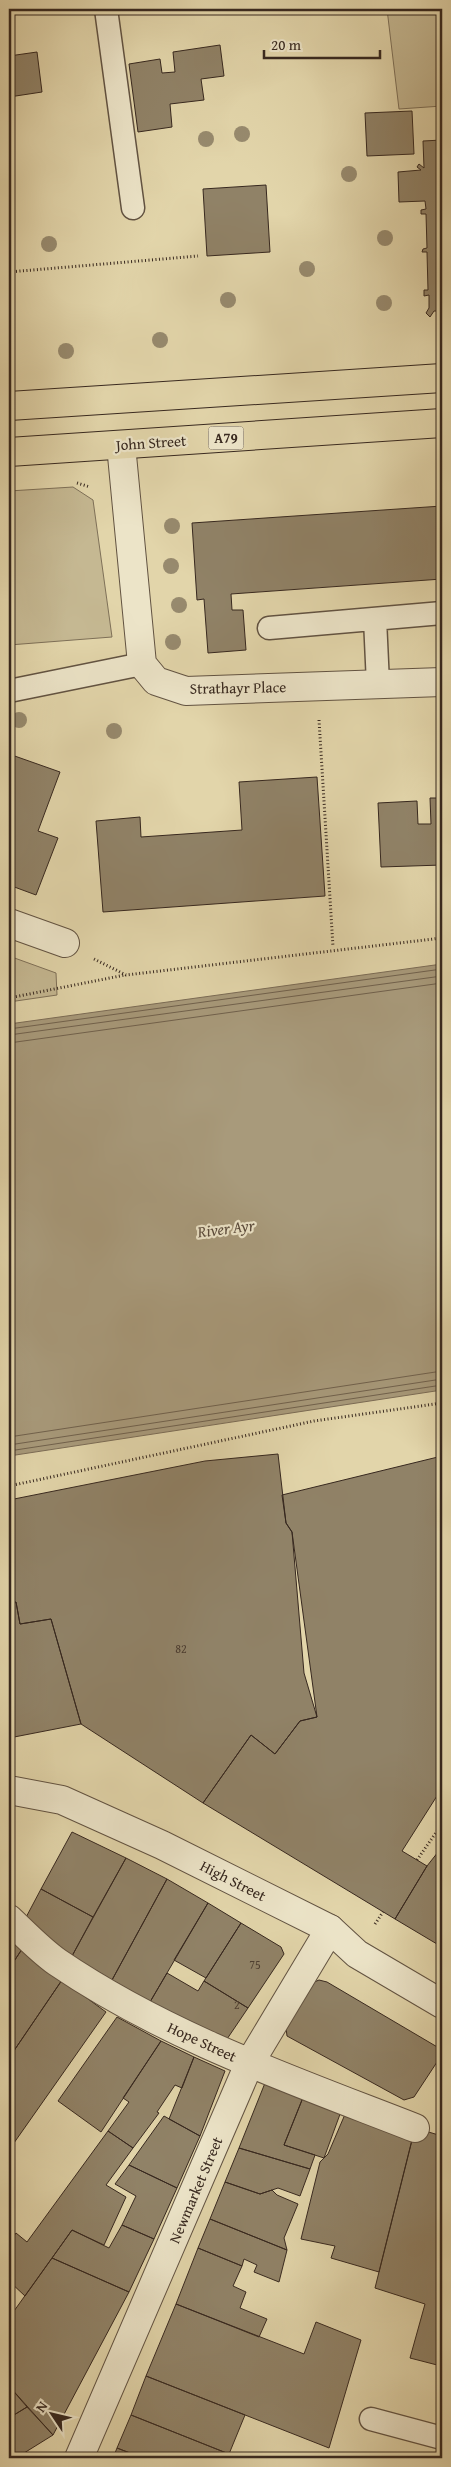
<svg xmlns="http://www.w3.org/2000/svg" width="451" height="2467" viewBox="0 0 451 2467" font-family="'Gentium Book Plus',serif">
<rect width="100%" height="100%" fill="#e2d5aa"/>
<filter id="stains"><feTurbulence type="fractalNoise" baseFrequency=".004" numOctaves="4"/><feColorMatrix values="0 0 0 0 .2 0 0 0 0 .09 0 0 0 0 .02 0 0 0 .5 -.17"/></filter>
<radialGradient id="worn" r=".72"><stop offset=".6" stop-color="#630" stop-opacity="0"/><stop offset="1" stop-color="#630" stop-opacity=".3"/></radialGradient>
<!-- green -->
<path fill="#c5b892" stroke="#7e7058" d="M387,9h55v97l-43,3z
M73,487l20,13 19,137 -103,8v-154z
M9,956l47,17 1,22 -48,7z"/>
<!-- water -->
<path fill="#a89a7b" stroke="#7b6c56" d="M442,964v426l-433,66v-432z"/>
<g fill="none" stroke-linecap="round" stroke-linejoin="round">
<!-- shore -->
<path stroke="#70614d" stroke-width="1" d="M9,1029l433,-60
M9,1035l433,-59
M9,1043l433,-60
M9,1437l433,-66
M9,1445l433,-66
M9,1451l433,-66"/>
</g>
<!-- building -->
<path fill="#908267" stroke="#37281f" d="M220,45l4,31 -23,3 3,21 -34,4 2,23 -34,5 -9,-68 31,-5 2,14 13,-1 -2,-20z
M37,52l5,40 -33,5v-41z
M412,111l2,43 -47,2 -2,-43z
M442,140v171h-8l-4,6 -4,-4 3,-5v-13l-5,1v-6h4l-1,-38h-5l1,-3 4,-1 -1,-34h-5v-4l5,-1 -1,-8 -26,1 -1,-30 23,-2 -4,-3 2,-3 5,4 -1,-27z
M266,185l4,67 -63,4 -4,-67z
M442,506v73l-211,15 1,16h11l3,40 -38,3 -4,-54 -7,1 -5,-77z
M9,754l51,18 -22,59 20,7 -22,57 -27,-10z
M317,777l8,119 -222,16 -7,-91 44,-4 1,20 101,-7 -3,-48z
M430,798h12v67l-61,2 -3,-64 39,-2 1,23h13z
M278,1454l8,69 6,9 12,141 13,44 -17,4 -25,33 -24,-19 -48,68 -122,-79 -30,-105 -31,5 -4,-22 -7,2v-104l196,-39z
M442,1456v332l-40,63 25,15 -32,53 -192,-116 48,-68 24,19 25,-33 17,-4 -25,-185 -6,-9 -4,-28z
M16,1602l4,22 31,-5 30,105 -72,14v-134z
M72,1832l54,26 -33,59 -52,-28z
M442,1847v100l-47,-28 32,-53z
M126,1858l41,21 -55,101 -40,-24z
M167,1879l41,24 -58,99 -38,-22z
M41,1889l52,28 -21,39 -49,-33z
M208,1903l33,20 -35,55 -32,-18z
M241,1923l40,24 3,7 -36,54 -44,-27z
M9,1929l15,17 -15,23z
M24,1946l38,34 -53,78v-89z
M167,1973l31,18 6,-10 44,27 -23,34 -75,-40z
M62,1980l44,32 -97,138v-92z
M319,1980l8,2 112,66v11l-25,38 -10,3 -117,-64 -1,-8 26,-45z
M117,2017l44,24 -60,91 -43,-31z
M161,2041l33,16 -12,31 -7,-3 -18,27 2,1 -26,35 -25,-17 21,-29 -6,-4z
M194,2057l31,14 -25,65 -31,-17z
M265,2083l39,12 -20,50 31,10 -5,14 -71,-21z
M304,2095l39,11 -19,52 -40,-13z
M346,2112l69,16 -36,144 -48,-14 4,-12 -34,-7 19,-77 8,-8z
M164,2116l36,20 -23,52 -48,-23z
M415,2128l27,8 -1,230 -31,-8 15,-54 -50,-16z
M108,2131l25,17 -27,37 20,12 -22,48 -32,-15 -47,66 -16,-15v-38l7,-10 11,9z
M239,2148l71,21 -10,27 -22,-8 -18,6 -35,-12z
M129,2165l48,23 -23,51 -32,-14 14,-29 -21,-12z
M225,2182l35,12 12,-4 5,5 21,9 -14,34 3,12 -77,-31z
M210,2219l77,31 -8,32 -25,-10 3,-7 -13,-6 -2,7 -44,-18z
M122,2225l32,14 -25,53 -77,-34 20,-28 37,18z
M198,2248l44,18 -9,20 13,6 -6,16 27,11 -8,18 -83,-33z
M52,2258l77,34 -76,143 -44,-49v-68z
M176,2304l128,50 12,-32 45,18 -32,108 -183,-72z
M146,2376l99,39 -16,39 -98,-39z
M9,2386l18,21 -18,11z
M27,2407l26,28 -37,23h-7v-40z
M131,2415l98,39 10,4h-96l-26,-10z
M117,2448l26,10h-30z"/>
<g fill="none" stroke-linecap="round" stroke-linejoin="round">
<defs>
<path id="service" d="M106,9l27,199
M375,619l3,65
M269,628l173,-15
M9,691l133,-27
M371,2419l71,19"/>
<path id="pedestrian" d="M9,1919c15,14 31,31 48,43 110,75 235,118 358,166
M79,2458l170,-394 81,-135"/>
<path id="minor" d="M121,445l21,219 14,17 30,10 256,-9
M9,923l56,20
M9,1790l53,10 100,45 168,84 27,25 85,50"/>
<path id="primary" d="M9,406l433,-28
M9,452l433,-29"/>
</defs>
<!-- service casing -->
<use href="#service" stroke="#625342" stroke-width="25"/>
<!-- pedestrian casing -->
<use href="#pedestrian" stroke="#625342" stroke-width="30"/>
<!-- minor casing -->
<use href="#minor" stroke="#625342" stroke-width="30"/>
<!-- primary casing -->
<use href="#primary" stroke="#37281f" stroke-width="30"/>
<!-- path -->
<path stroke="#37281f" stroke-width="3" stroke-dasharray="1 2.5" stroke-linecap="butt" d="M9,272l189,-16
M77,483l13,4
M319,720l14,227
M94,959l32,16 316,-37
M9,998l116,-23
M9,1486l305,-65 128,-18
M417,1860l25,-36
M375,1924l8,-12"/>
<!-- service -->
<use href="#service" stroke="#ece4c8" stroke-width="22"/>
<!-- pedestrian -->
<use href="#pedestrian" stroke="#ece4c8" stroke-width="28"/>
<!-- minor -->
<use href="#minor" stroke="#ece4c8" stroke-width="28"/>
<!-- primary -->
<use href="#primary" stroke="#e2d5aa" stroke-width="28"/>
</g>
<!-- trees -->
<g fill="#978a6e">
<circle cx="242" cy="134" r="8"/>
<circle cx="206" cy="139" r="8"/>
<circle cx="349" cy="174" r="8"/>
<circle cx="385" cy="238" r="8"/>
<circle cx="49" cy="244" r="8"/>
<circle cx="307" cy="269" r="8"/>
<circle cx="228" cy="300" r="8"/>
<circle cx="384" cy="303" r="8"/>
<circle cx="160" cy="340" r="8"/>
<circle cx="66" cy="351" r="8"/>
<circle cx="172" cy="526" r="8"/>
<circle cx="171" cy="566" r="8"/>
<circle cx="179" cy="605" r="8"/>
<circle cx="173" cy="642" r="8"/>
<circle cx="19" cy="720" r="8"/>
<circle cx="114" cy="731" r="8"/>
</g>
<g text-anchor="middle" stroke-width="4.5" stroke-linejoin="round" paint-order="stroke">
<!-- number labels -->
<g font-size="12" fill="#4d3e31">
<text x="181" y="1653">82</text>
<text x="255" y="1969">75</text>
<text x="237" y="2009">2</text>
</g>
<!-- shield labels -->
<rect fill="#ece4c8" stroke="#6d6052" stroke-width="1" x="208.5" y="426.5" width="35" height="23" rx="4"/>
<g font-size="14" font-weight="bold" fill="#37281f">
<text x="226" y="443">A79</text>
</g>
<!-- street labels -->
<g font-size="15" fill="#37281f" stroke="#ece4c8">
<text transform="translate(151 443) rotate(-4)" y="5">John Street</text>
<text transform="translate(238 688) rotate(-1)" y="5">Strathayr Place</text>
<text transform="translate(233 1881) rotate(27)" y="5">High Street</text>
<text transform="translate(202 2042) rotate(25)" y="5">Hope Street</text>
<text transform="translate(196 2190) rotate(-67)" y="5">Newmarket Street</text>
</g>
<!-- water labels -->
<g font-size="16" font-style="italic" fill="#594a3b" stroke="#ece4c8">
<text transform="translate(226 1228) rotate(-7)" y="6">River Ayr</text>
</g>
</g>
<!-- margin -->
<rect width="451" height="2467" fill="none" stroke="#e2d5aa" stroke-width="30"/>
<rect x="10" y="10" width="431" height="2447" fill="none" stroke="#37281f" stroke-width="2.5"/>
<rect x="15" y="15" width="421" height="2437" fill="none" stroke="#37281f"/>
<!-- north arrow -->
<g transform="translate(52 2414) rotate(305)" stroke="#ece4c8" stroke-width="4" paint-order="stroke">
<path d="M0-4L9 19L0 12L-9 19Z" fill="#37281f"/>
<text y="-8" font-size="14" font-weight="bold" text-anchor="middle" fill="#37281f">N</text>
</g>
<!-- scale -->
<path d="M264 50v8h116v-8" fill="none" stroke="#37281f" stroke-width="2.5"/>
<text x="271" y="50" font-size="15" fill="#37281f" stroke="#ece4c8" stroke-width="4" paint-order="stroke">20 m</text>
<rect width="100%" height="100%" filter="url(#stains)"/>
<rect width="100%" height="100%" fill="url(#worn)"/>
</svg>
